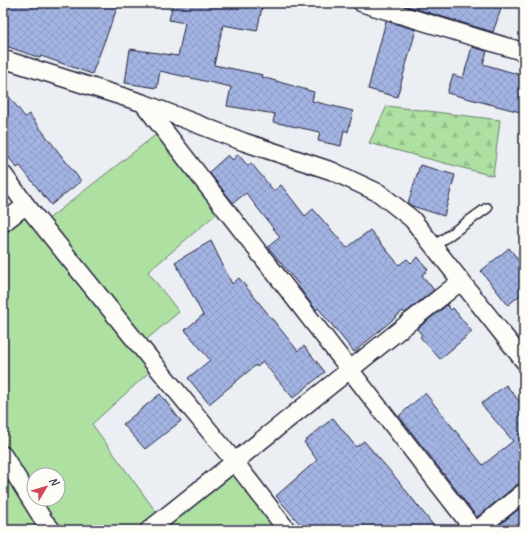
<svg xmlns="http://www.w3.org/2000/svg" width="527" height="533" viewBox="0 0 527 533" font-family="Caveat,sans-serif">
<defs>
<pattern id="forest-firs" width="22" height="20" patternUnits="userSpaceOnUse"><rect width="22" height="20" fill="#aee0a1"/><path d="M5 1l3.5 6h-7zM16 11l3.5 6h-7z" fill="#95c08c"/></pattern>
<pattern id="building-cross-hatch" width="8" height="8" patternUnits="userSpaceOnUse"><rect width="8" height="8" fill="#a3b4e3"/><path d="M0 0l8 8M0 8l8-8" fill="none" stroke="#8c9ac4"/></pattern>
</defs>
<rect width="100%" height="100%" fill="#ebeef3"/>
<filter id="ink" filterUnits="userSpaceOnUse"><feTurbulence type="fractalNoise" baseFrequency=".025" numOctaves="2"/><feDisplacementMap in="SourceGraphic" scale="8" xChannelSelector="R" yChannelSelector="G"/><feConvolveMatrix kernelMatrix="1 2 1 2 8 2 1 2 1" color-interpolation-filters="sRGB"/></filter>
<g filter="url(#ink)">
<!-- grass -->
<path fill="#aee0a1" stroke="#68816e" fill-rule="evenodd" d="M163,129l60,79 -75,64 31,40 -39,33 16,21 -64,58 70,96 72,-59 53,69h-284v-307l23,-18 16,19zM34,475h24v24h-24z"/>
<!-- forest -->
<path fill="url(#forest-firs)" stroke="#68816e" d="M387,106l113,14 -7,56 -124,-33z"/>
<!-- building -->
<path fill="url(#building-cross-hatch)" stroke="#22223b" d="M3,3h116l-27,71 -51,-18 -1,2 -37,-13z
M173,3h90l-6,28 -34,-6 -9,40 49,10 -1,2 52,15 -2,9 41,10 -5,21 -4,-2 -3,16 -23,-5 2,-9 -47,-10 2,-8 -48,-8 4,-19 -71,-16 -3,17 -32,-5 5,-34 48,7 7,-33 -16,-3z
M397,3h106l-10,29z
M386,21l30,9 -19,67 -29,-8z
M472,47l15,4 -4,13 41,12v37l-77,-20 6,-18 10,3z
M3,89l22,28 4,-3 52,67 -30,24 -31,-39 -3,2 -14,-18z
M238,154l10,12 3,-3 23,28 7,-6 24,31 8,-7 34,39 23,-18 29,35 8,-6 4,4 7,-6 10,13 -6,5 12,15 -29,23 -2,-2 -49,41 -36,-44 -2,2 -18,-24 1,-1 -31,-38 12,-10 -34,-44 -13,10 -24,-31 19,-17 5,5z
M420,165l35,10 -11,41 -32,-10 -4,-3z
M211,241l21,43 7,-6 59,73 6,-5 21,26 -32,26 -30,-36 -6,5 -1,-2 -47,39 -21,-26 22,-18 -25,-30 18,-15 -28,-53z
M509,248l15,19v25l-16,13 -27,-34z
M447,305l4,5 2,-2 19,24 -32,27 -20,-22 2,-2 -5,-6z
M506,385l18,22v75l-6,2 -41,33 -78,-101 26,-23 58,72 30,-24 -32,-37z
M160,394l21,27 -36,28 -22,-25z
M333,418l23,29 8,-6 32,37 41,52h-132l-29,-34 41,-36 -13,-18z
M524,505v25h-31z"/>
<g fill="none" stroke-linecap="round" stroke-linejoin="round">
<defs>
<path id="service" d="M434,246l53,-38"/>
<path id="minor" d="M362,3l162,49
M3,59l140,44 101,39 88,29 47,22 33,26 112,142
M143,103l331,427
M3,174l23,31 113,140 17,21 78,95 53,69
M3,223l23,-18
M3,455l41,66 8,9
M149,530l312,-249
M477,530l47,-38"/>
</defs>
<!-- service casing -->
<use href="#service" stroke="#22223b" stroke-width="12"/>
<!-- minor casing -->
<use href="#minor" stroke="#22223b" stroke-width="20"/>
<!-- service -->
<use href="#service" stroke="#fdfcf7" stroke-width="9"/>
<!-- minor -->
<use href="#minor" stroke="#fdfcf7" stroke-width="17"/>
</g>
</g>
<!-- margin -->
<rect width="527" height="533" fill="none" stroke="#fdfcf7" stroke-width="16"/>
<rect x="8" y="8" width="511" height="517" fill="none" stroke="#22223b" stroke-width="1.5" filter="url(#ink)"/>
<!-- north arrow -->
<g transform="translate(46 487) rotate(52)"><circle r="19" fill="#fdfcf7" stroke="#a5a5ac"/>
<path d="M0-3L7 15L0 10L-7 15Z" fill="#d1495b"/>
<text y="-6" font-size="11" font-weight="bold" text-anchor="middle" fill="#22223b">N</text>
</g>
</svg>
